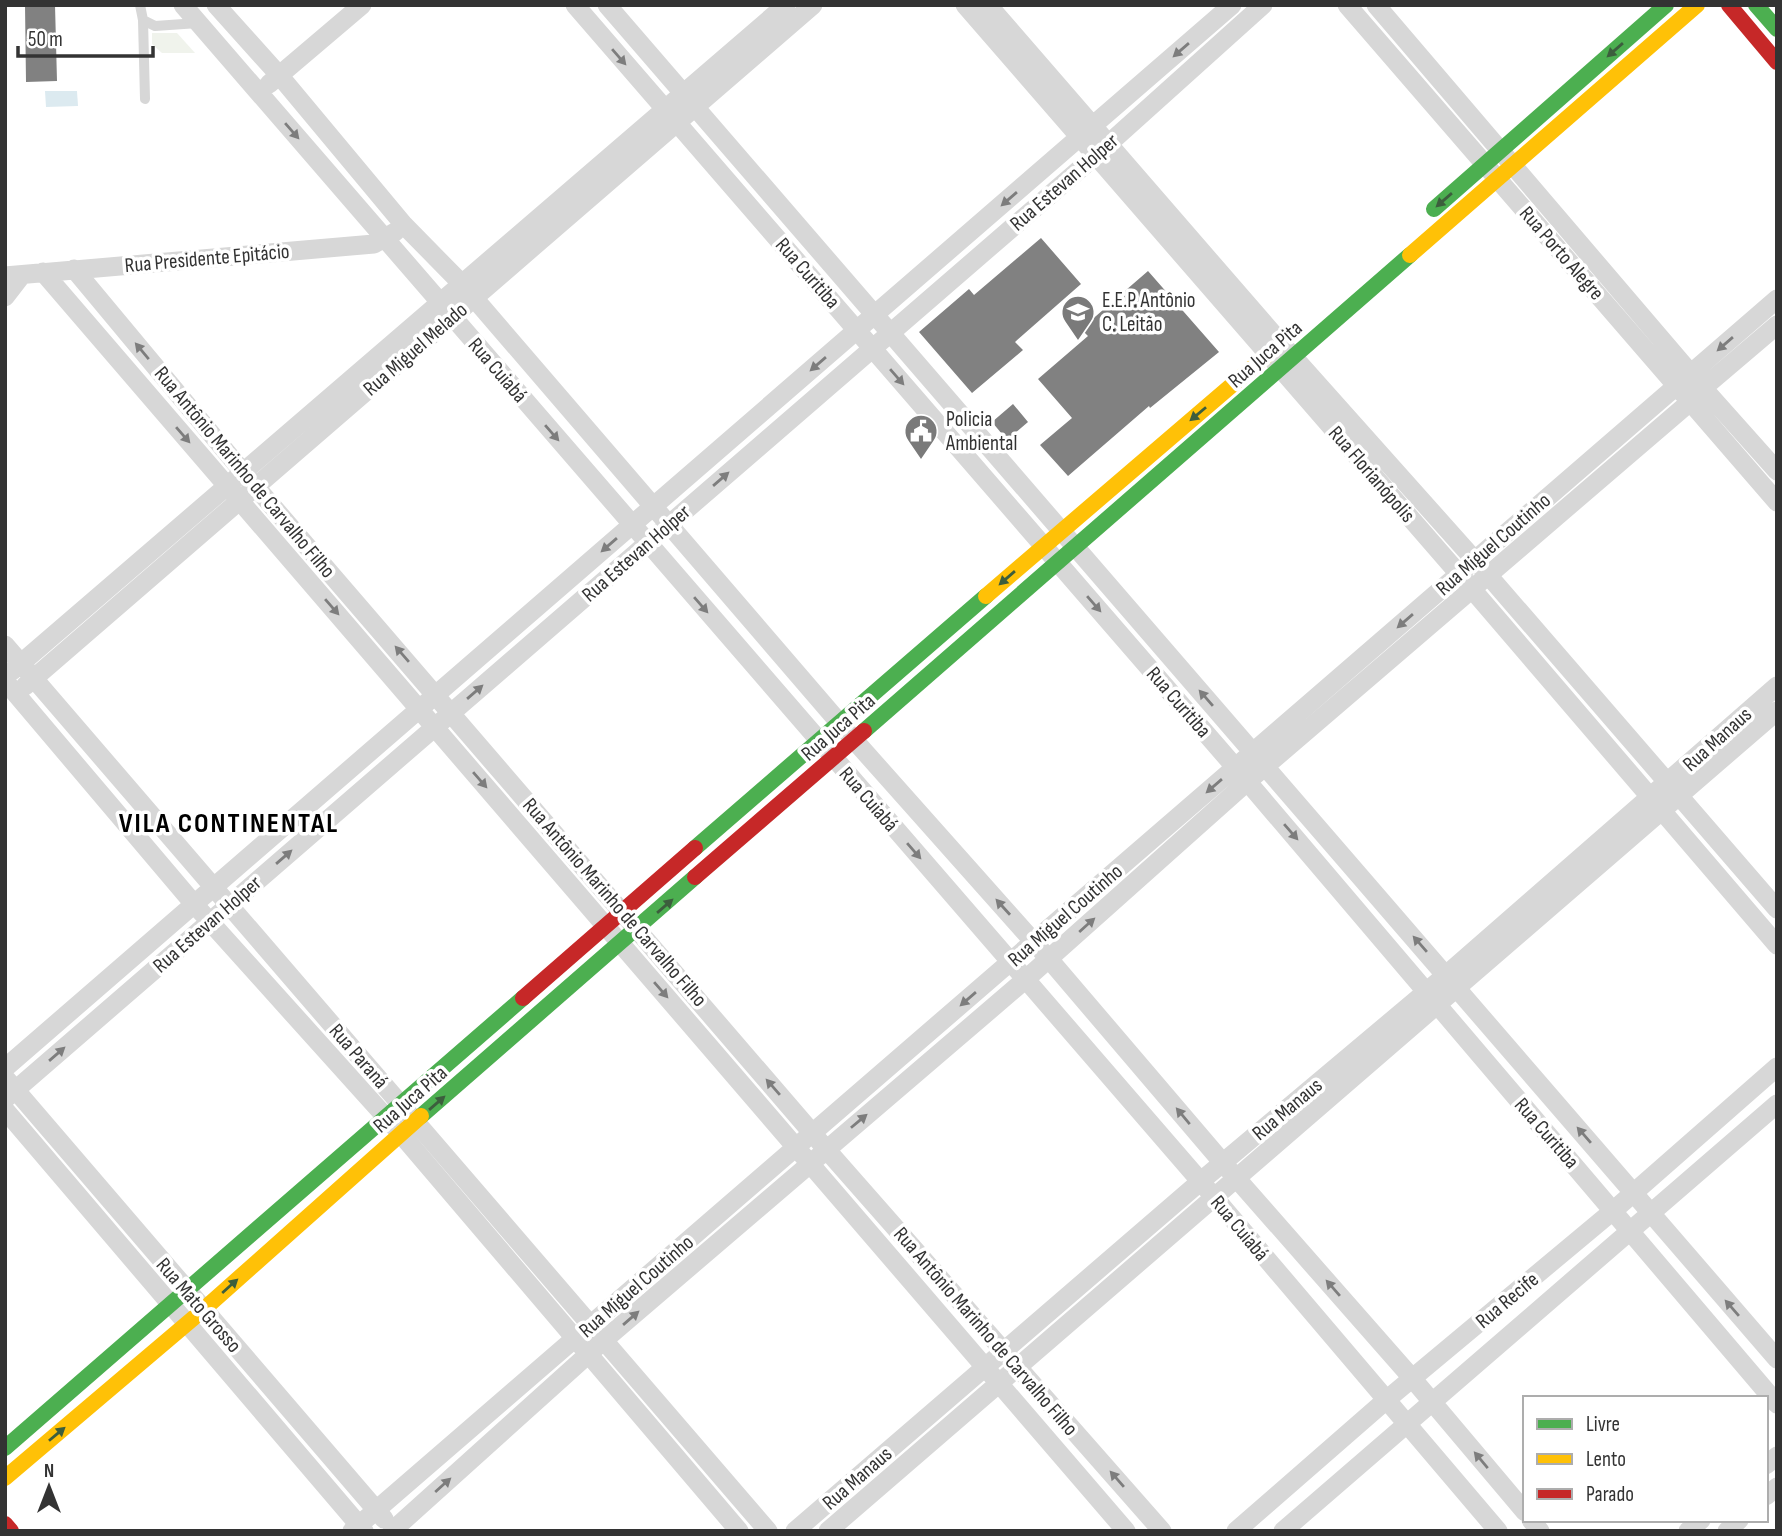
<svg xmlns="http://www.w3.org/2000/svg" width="1782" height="1536" viewBox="0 0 1782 1536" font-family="'Sofia Sans Condensed',sans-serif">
<rect width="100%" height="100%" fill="#fff"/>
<!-- green -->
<path fill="#f0f3ec" d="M152,33h25l18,20h-33l-10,-9z"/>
<!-- water -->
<path fill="#dceaf0" d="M45,91h32l1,15 -32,1z"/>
<!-- building -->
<path fill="#818181" d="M25,5h30l2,76 -31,1z
M1041,238l40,46 -66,58 8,8 -51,43 -53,-61 50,-43 5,6z
M1148,271l71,81 -69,56 -1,-2 -81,70 -28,-31 32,-27 -34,-39 50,-43 -7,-7z
M1013,404l15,18 -21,18 -15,-18z"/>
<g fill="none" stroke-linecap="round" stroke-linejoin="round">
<!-- lane -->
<path stroke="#d7d7d7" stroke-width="10" d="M140,5l3,15 12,6 43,-3
M143,20l2,79"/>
<!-- street -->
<path stroke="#d7d7d7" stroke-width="19" d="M183,5l1031,1192 284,334
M216,5l63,70 125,150 58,59 393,457 194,218 174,204 189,215 113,134
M575,5l660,762 542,637
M607,5l1170,1354
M965,5l494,569 318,371
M988,5l293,338 207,232 289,334
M1347,5l430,497
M1376,5l327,383 74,83
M269,84l93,-79
M74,269l169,203 583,677 336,382
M43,272l1083,1259
M5,276l369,-32 21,-12
M5,297l17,-22
M5,645l763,886
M12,671l774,-666
M5,681l189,223 207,230 338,397
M25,686l788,-681
M5,1068l1227,-1063
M7,1080l377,439
M5,1099l1090,-943 168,-151
M5,1110l359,421
M1766,1465l11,-9
M1766,1496l11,-9
M1531,1520l9,11
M352,1531l1425,-1232
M392,1531l211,-190 423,-362 221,-197 443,-380 13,-14 74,-63
M795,1531l406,-350 245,-206 331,-289
M828,1531l949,-820
M1236,1531l149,-130 229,-191 163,-143
M1283,1531l494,-427
M1688,1531l13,-11
M1727,1531l12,-11"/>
<!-- fast -->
<path stroke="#4caf50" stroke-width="16" d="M1756,5l21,24
M1434,209l232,-204
M864,731l546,-476
M695,848l291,-252
M421,1116l274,-239
M5,1448l518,-450"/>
<!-- slow -->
<path stroke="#ffc107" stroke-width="16" d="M1410,255l287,-250
M986,596l281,-241
M5,1478l198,-168 218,-194"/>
<!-- jam -->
<path stroke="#c62828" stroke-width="16" d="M1729,5l48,57
M695,877l169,-146
M523,998l172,-150
M5,1524l6,7"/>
</g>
<!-- one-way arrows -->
<defs><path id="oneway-solid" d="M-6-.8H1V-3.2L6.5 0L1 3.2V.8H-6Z" transform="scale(1.75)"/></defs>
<g fill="#7d7d7d">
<use href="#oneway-solid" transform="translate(1181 50) rotate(139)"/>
<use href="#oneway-solid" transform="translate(619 57) rotate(49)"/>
<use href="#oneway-solid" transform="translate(292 131) rotate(49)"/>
<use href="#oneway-solid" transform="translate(1009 199) rotate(139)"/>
<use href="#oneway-solid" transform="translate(1725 344) rotate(139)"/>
<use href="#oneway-solid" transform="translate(142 351) rotate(-130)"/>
<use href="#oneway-solid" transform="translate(818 364) rotate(139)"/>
<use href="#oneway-solid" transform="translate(897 377) rotate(49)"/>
<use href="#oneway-solid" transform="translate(552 433) rotate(49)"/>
<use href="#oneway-solid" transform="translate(183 435) rotate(49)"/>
<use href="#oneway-solid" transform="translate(721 479) rotate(-41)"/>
<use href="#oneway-solid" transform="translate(609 545) rotate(139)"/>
<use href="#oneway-solid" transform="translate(1094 604) rotate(49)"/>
<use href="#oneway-solid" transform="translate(701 605) rotate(49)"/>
<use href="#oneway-solid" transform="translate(332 607) rotate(49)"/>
<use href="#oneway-solid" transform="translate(1405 621) rotate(139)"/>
<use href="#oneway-solid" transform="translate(402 654) rotate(-131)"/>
<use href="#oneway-solid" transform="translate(475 692) rotate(-41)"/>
<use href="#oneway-solid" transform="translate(1206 698) rotate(-131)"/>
<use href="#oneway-solid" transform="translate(480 780) rotate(49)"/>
<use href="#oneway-solid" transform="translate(1214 786) rotate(139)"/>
<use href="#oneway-solid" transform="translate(1291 832) rotate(49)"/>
<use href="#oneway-solid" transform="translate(914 851) rotate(49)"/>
<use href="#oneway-solid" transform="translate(284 857) rotate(-41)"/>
<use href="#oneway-solid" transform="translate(1003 907) rotate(-132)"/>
<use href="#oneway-solid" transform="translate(1087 925) rotate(-42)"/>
<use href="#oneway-solid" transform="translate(1420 944) rotate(-131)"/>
<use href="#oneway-solid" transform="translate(661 990) rotate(49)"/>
<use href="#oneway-solid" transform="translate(968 999) rotate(139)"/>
<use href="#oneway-solid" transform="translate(57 1054) rotate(-41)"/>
<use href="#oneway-solid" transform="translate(773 1087) rotate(-131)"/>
<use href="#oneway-solid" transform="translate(1183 1116) rotate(-130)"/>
<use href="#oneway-solid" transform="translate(859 1121) rotate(-40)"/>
<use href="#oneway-solid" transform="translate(1584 1135) rotate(-131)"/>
<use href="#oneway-solid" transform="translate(1333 1288) rotate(-131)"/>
<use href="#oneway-solid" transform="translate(1732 1308) rotate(-131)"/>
<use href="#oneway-solid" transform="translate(631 1318) rotate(-41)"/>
<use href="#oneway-solid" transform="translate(1481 1460) rotate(-130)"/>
<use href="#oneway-solid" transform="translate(1117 1479) rotate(-131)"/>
<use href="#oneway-solid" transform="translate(443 1485) rotate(-42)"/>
</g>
<g fill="#3c5e3d">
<use href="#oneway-solid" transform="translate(1615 50) rotate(139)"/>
<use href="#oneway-solid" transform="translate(1444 200) rotate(139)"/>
<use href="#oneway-solid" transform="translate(1198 414) rotate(140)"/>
<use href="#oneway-solid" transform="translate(1007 578) rotate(139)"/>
<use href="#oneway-solid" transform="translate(665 906) rotate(-41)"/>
<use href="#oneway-solid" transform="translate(437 1103) rotate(-41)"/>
<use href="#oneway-solid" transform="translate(230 1286) rotate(-42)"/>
<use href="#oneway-solid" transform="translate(57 1434) rotate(-40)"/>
</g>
<!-- icons -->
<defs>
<symbol id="school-pin" viewBox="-11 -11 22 30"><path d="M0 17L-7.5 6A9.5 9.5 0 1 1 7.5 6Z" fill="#7a7a7a" stroke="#fff"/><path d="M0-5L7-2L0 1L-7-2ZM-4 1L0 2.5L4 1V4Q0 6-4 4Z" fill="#fff"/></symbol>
<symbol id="civic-pin" viewBox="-11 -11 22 30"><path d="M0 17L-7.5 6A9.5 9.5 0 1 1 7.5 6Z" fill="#7a7a7a" stroke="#fff"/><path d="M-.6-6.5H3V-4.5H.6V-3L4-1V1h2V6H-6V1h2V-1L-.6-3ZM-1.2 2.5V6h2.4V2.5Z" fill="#fff"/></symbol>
</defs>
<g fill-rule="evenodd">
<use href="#school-pin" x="1059" y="293" width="38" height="52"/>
<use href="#civic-pin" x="902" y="412" width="38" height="52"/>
</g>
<g text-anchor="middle" stroke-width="7" stroke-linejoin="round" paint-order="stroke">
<!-- street labels -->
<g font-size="21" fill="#333" stroke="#fff">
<text transform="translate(1064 182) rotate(-41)" y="7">Rua Estevan Holper</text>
<text transform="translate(1562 253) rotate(49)" y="7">Rua Porto Alegre</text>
<text transform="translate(207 258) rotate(-5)" y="7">Rua Presidente Epitácio</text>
<text transform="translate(808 273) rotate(49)" y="7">Rua Curitiba</text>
<text transform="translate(415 349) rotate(-41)" y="7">Rua Miguel Melado</text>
<text transform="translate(1265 354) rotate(-41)" y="7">Rua Juca Pita</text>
<text transform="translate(498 370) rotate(49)" y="7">Rua Cuiabá</text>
<text transform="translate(245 472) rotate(50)" y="7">Rua Antônio Marinho de Carvalho Filho</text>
<text transform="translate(1372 474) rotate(49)" y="7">Rua Florianópolis</text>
<text transform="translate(1493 544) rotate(-41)" y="7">Rua Miguel Coutinho</text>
<text transform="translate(636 553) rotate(-41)" y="7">Rua Estevan Holper</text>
<text transform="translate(1179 702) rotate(49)" y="7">Rua Curitiba</text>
<text transform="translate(838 727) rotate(-41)" y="7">Rua Juca Pita</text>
<text transform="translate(1717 739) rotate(-42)" y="7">Rua Manaus</text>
<text transform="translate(869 799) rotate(49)" y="7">Rua Cuiabá</text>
<text transform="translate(615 902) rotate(49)" y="7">Rua Antônio Marinho de Carvalho Filho</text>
<text transform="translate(1065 915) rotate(-41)" y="7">Rua Miguel Coutinho</text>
<text transform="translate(207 924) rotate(-41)" y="7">Rua Estevan Holper</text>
<text transform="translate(359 1056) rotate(49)" y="7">Rua Paraná</text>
<text transform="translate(410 1099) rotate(-41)" y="7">Rua Juca Pita</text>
<text transform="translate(1287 1109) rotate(-40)" y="7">Rua Manaus</text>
<text transform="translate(1547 1133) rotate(49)" y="7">Rua Curitiba</text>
<text transform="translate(1240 1228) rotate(50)" y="7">Rua Cuiabá</text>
<text transform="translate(636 1286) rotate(-41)" y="7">Rua Miguel Coutinho</text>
<text transform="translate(1507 1300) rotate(-40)" y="7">Rua Recife</text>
<text transform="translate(199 1305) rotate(49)" y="7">Rua Mato Grosso</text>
<text transform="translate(986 1331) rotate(49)" y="7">Rua Antônio Marinho de Carvalho Filho</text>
<text transform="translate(857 1478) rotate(-41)" y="7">Rua Manaus</text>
</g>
<!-- poi labels -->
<g font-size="21" fill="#333" stroke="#fff" text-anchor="start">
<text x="1102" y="307">E.E.P. Antônio<tspan x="1102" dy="24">C. Leitão</tspan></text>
<text x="946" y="426">Policia<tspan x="946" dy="24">Ambiental</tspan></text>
</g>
<!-- district labels -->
<g font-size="28" font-weight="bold" letter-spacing="2" fill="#000" stroke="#fff">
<text x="229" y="832">VILA CONTINENTAL</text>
</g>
</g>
<!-- border -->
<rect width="1782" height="1536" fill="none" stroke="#333333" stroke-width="14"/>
<!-- legend -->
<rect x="1523" y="1396" width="245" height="126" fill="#ffffff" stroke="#adadad" stroke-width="2"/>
<rect x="1537" y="1419" width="35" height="10" fill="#4caf50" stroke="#adadad" stroke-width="2"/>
<text x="1586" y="1431" font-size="21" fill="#333333">Livre</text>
<rect x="1537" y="1454" width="35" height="10" fill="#ffc107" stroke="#adadad" stroke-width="2"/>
<text x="1586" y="1466" font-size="21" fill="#333333">Lento</text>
<rect x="1537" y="1489" width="35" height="10" fill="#c62828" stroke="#adadad" stroke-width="2"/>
<text x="1586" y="1501" font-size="21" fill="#333333">Parado</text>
<!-- north arrow -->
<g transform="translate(49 1487)" stroke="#ffffff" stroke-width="5" paint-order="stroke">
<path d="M0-5L12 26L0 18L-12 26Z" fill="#333333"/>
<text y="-10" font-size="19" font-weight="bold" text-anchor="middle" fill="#333333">N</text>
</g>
<!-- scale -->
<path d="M18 46v10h135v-10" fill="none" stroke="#333333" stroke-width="3.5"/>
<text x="28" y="46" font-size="21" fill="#333333" stroke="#ffffff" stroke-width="5" paint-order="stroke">50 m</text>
</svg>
